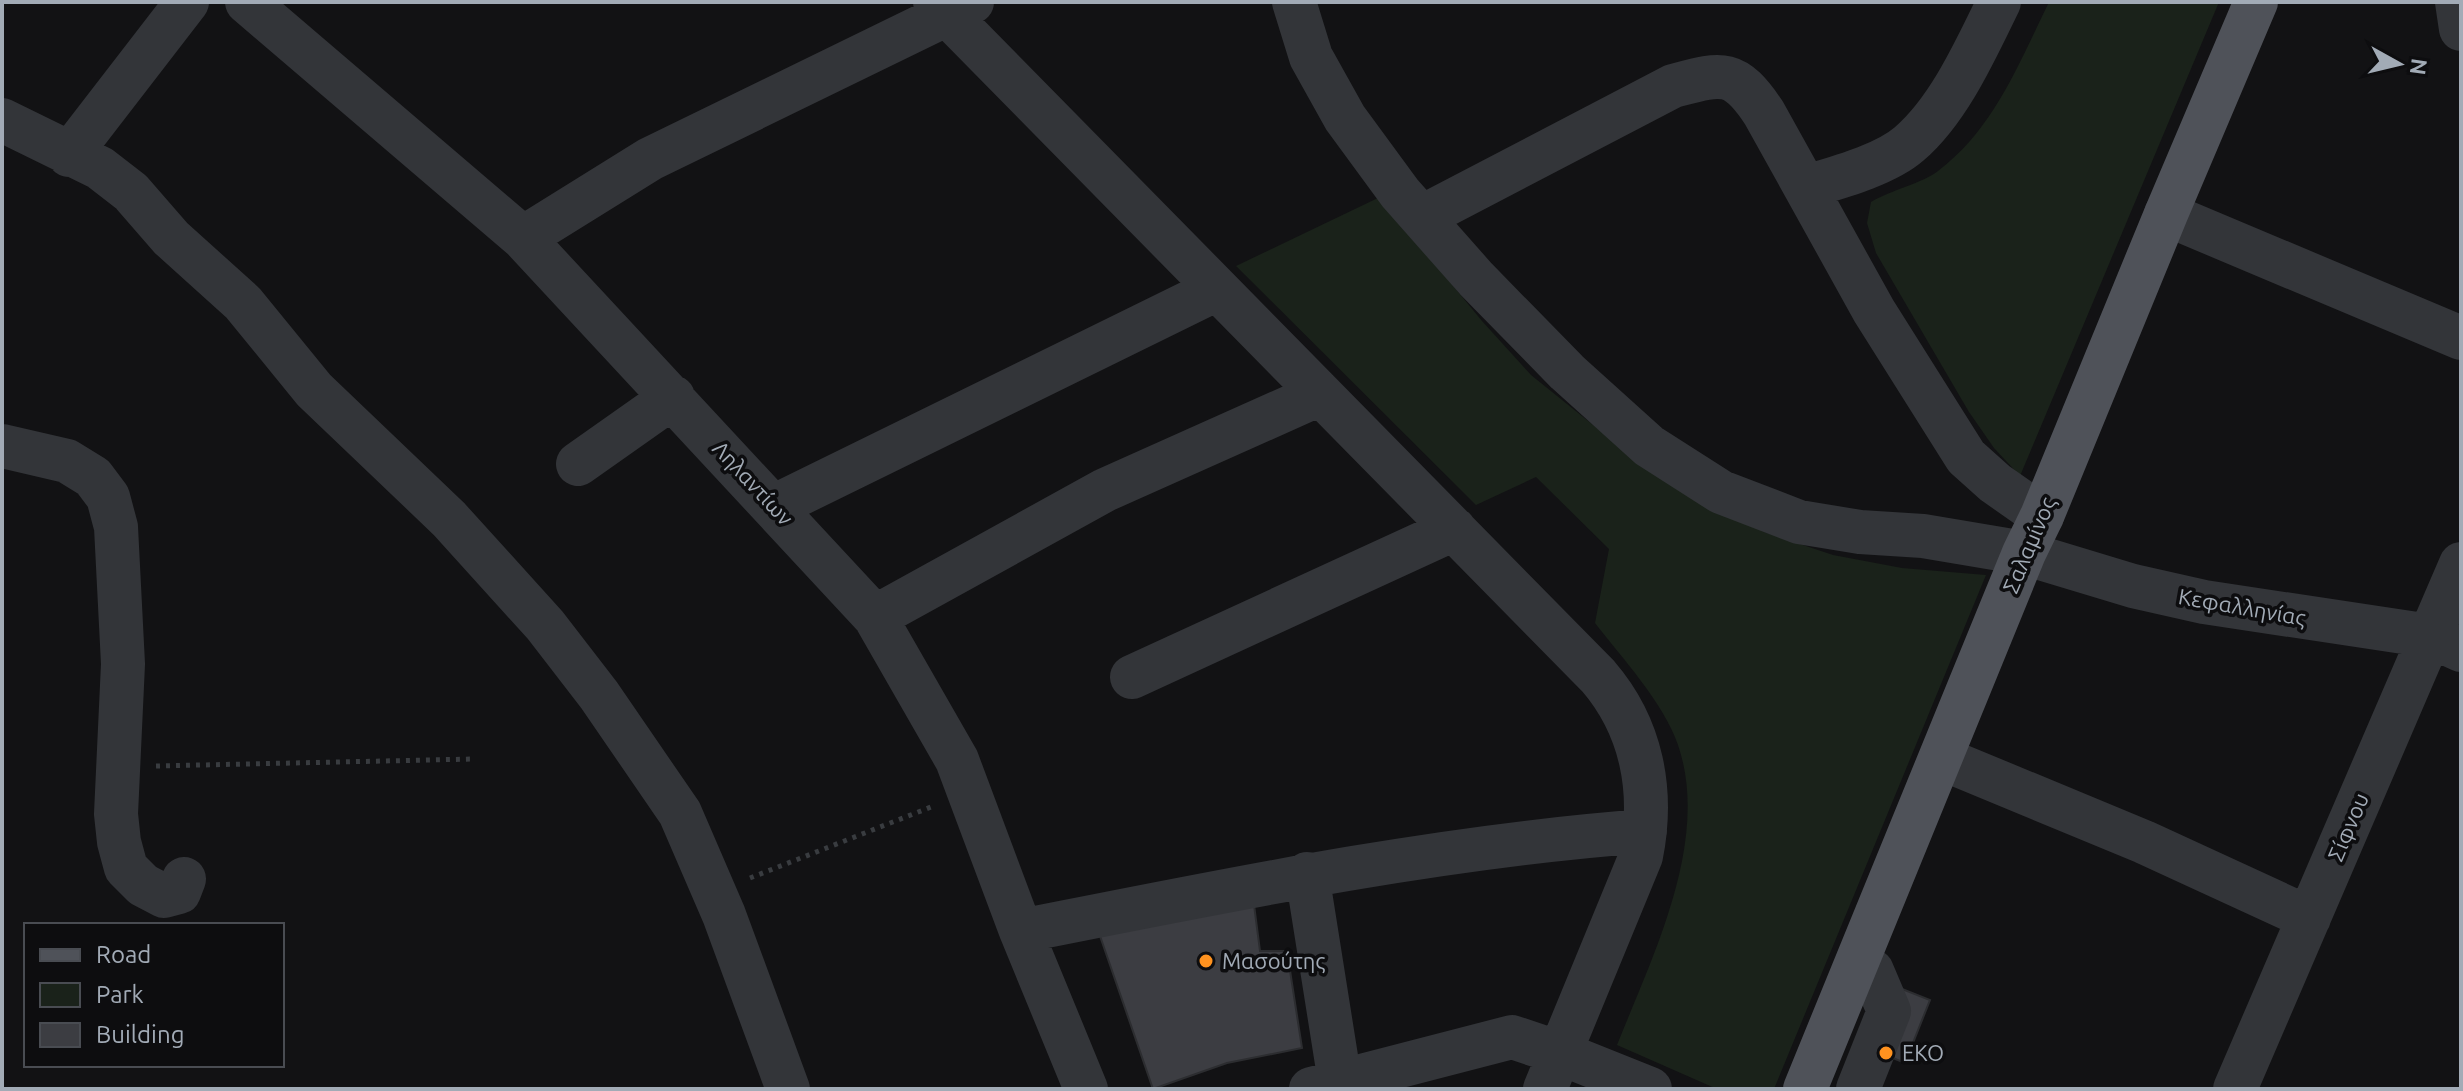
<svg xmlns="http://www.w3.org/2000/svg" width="2463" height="1091" viewBox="0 0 2463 1091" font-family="Ubuntu,sans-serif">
<rect width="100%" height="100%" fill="#121214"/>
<!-- green -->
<path fill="#1a221a" d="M2049,2h170l-199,474 -26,-28 -25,-36 -93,-159 -9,-30 4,-21c20,-12 52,-19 67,-31 56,-42 81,-108 111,-169z
M1380,197l102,124 49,54 103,83 130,74 69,23 69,13 84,7 -212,514h-57l-100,-44c35,-88 94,-204 61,-300 -14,-42 -56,-87 -83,-122l14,-74 -73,-72 -60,28 -240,-239z"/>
<!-- building -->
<path fill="#3c3d42" stroke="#2c2d30" stroke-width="2" d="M1253,897l7,54h27l15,97 -75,15 -74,26 -53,-153z
M1882,981l48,19 -25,63 -47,-19z"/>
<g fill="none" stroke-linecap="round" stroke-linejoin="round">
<!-- path -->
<path stroke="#393c40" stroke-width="5" stroke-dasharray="4 6" stroke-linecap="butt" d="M156,766l318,-7
M750,878l181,-71"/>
<!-- minor -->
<path stroke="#333539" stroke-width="44" d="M247,2l276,236 352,379 82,143 64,171 65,158
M935,2l663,674c44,51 56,115 43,180l-96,233
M1294,2l17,55 34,61 55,75 76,86 91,93 82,74 72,46 78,30 61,10 63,4 101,17 109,33 71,16 226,34 31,14
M2457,2l4,27
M2,120l98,48 31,24 40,46 72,65 71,87 135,129 96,106 54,70 81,118 44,102 64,174
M69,155l118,-153
M1806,187c30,-9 79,-22 103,-43 40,-34 67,-95 90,-142
M2166,214l295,124
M1422,217l251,-131c49,-13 61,-18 91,27l110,198 92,146 29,26 47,33
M523,238l127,-79 322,-157
M2,446l65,15 26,16 15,20 8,30 7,137 -7,150 3,28 7,26 17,17 21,11 15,-4 5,-13
M578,464l95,-67
M775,506l442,-217
M875,617l230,-127 215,-96
M1132,677l322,-148
M1941,758l203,84 165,76
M1307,874l33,208
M1021,931c207,-41 414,-84 624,-100
M1311,1089l201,-52 48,16 90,36
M1858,1089l31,-78 -17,-40
M2235,1089l226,-525"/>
<!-- major -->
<path stroke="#4f5259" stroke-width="44" d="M1805,1089l219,-536 18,-37 124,-302 90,-212"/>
</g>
<!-- markers -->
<g fill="#ff921f" stroke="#0d0d0f" stroke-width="3">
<circle cx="1206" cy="961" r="8"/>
<circle cx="1886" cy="1053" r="8"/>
</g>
<g text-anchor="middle" stroke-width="7" stroke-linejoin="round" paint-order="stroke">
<!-- street labels -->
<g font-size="22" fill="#a2abb6" stroke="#0d0d0f">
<text transform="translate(753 483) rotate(47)" y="8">Ληλαντίων</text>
<text transform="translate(2029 545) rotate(-67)" y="8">Σαλαμίνος</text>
<text transform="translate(2242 607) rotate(10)" y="8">Κεφαλληνίας</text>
<text transform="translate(2348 827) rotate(-67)" y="8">Σίφνου</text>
</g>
<!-- poi labels -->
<g font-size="22" fill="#a2abb6" stroke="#0d0d0f" text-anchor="start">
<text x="1222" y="969">Μασούτης</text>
<text x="1902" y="1061">EKO</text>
</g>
</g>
<!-- border -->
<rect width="2463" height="1091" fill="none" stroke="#a2abb6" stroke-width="8"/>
<!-- legend -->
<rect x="24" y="923" width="260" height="144" fill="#0d0d0f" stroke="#494c52" stroke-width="2"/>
<rect x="40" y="949" width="40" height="12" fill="#4f5259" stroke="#494c52" stroke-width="2"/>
<text x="96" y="963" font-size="24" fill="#a2abb6">Road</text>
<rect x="40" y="983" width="40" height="24" fill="#1a221a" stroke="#494c52" stroke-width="2"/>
<text x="96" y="1003" font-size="24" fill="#a2abb6">Park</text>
<rect x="40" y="1023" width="40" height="24" fill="#3c3d42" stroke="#494c52" stroke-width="2"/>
<text x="96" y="1043" font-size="24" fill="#a2abb6">Building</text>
<!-- north arrow -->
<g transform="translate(2399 64) rotate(98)" stroke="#0d0d0f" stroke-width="6" paint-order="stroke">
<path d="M0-6L14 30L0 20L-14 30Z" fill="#a2abb6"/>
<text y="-12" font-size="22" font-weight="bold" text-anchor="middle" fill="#a2abb6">N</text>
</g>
</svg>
